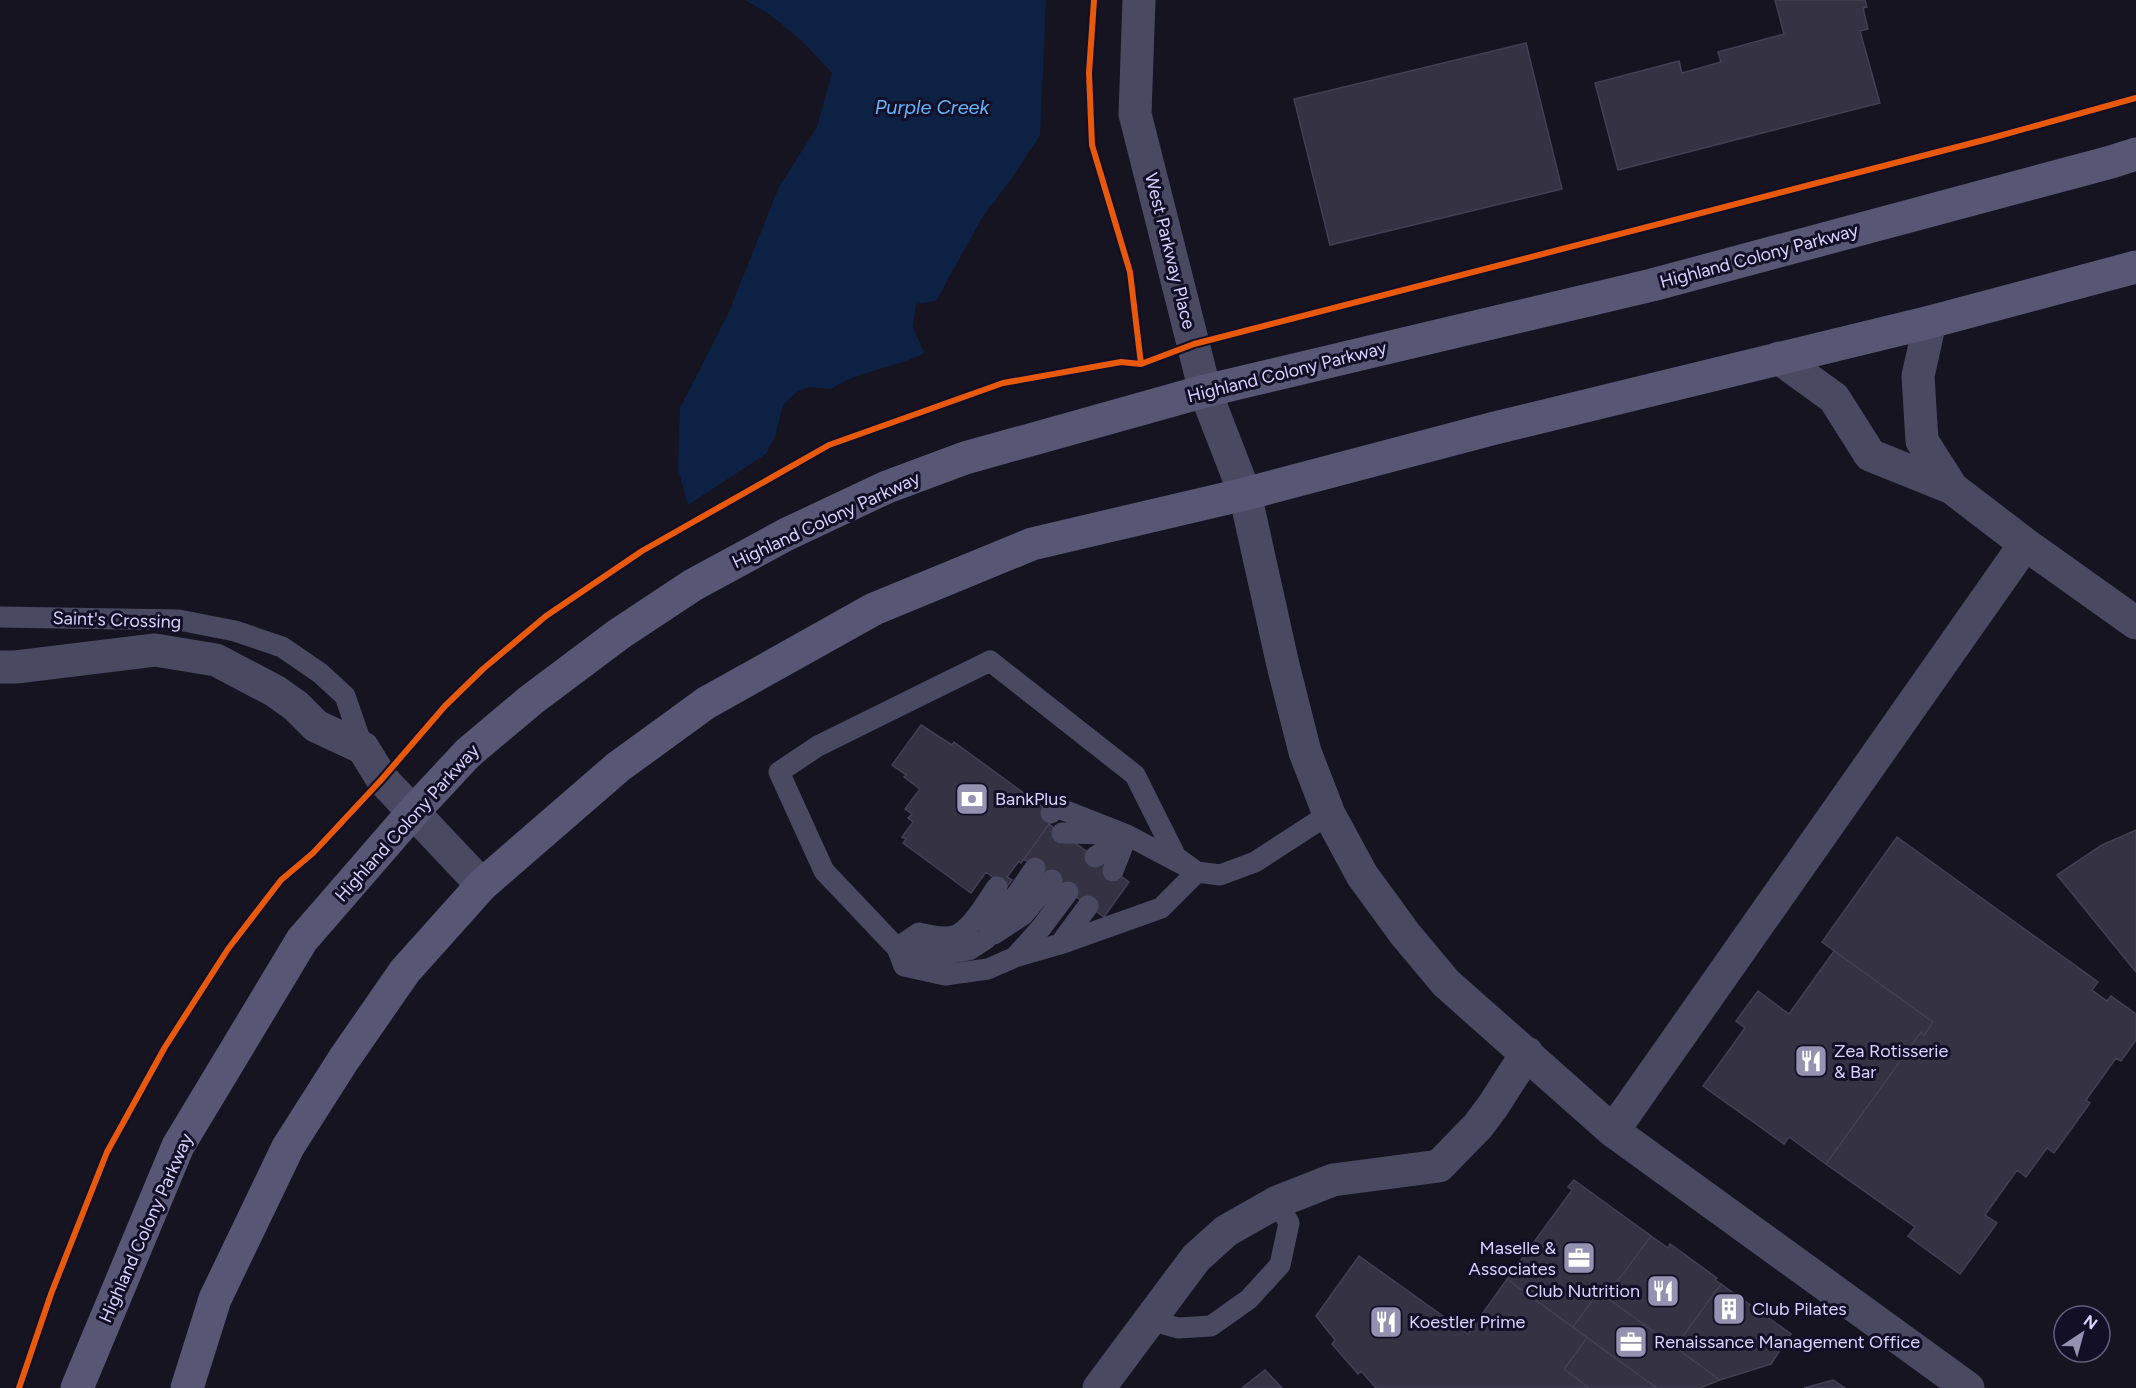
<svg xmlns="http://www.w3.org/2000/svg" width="2136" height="1388" viewBox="0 0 2136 1388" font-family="Figtree,sans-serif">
<rect width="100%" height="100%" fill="#161421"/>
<!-- water -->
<path fill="#0d2144" d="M744,0h302l-6,135 -28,43 -29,38 -47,85 -20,3 -3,23 11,26c-28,15 -68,18 -92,36l-24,-2 -11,5 -14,13 -8,32 -9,17 -78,51 -10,-36 2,-61 48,-94 51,-127 38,-60 15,-54c-26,-29 -53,-56 -88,-73z"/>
<!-- building -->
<path fill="#343243" stroke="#433f54" stroke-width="1.5" d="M1775,0h90l2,7 -4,1 5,21 -8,2 20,72 -262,67 -23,-87 84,-22 3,12 39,-11 -3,-10 66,-18z
M1526,43l36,146 -232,56 -36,-146z
M921,725l31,20 2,-3 101,74 -34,47 -2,-2 -12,16 5,3 -9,12 -8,-13 -9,-7 -15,21 -68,-50 3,-4 -4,-2 11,-15 -5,-4 4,-4 -7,-5 15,-20 -16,-12 2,-2 -14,-10z
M1049,824l80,58 -25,35 -80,-58z
M2136,830v142l-79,-97 45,-30z
M1897,837l201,145 -6,8 15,11 4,-5 25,18v26l-15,21 -5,-3 -30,42 4,3 -36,50 -7,-5 -21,29 -9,-7 -32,45 12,8 -37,51 -52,-38 7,-9 -89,-63 95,-132 3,4 9,-14 -111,-80z
M1834,951l99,71 -9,14 -3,-4 -95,132 -37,-27 -5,7 -81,-58 42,-58 -9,-7 22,-30 31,23z
M1574,1180l77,56 -45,61 -7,-6 -26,36 -66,-48 65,-89 -4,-3z
M1651,1236l17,12 2,-4 47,34 -2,2 6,4 -46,63 -69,-50z
M1359,1256l109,78 39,-55 80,59 -23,31 25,19h-213l-15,-17 -3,3 -26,-30 3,-4 -19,-24z
M1721,1284l70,50 -20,30 -51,16 -45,-33z
M1599,1291l7,6 114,83 -20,8h-43l-84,-61z
M1587,1338l70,50h-68l-25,-19z
M1265,1370l17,18h-40z
M1833,1380l12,8h-41z"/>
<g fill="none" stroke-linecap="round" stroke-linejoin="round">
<!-- lane -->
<path stroke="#4a4962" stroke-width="21" d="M0,617l179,3 56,11 47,16 38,26 25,23 18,52
M1051,813l5,-6 71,28 70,37 -36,36 -101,36
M1062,833l49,1
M1095,857l32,-22
M1113,871l14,-36
M997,887c-11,15 -23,39 -40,48 -10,5 -28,0 -38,-2l-22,15 -73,-77 -45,-99 39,-26 172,-85 145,114 41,82 21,15 23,3 35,-13 74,-48
M994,934l29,-19 29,-35
M897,948l7,18 41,9 43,-6 27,-12 26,-29 27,-36
M897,948l41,7 31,-5 17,-11 49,-71
M1015,957l45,-13 28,-38
M1149,1320l29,8 33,-2 38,-27 31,-34 9,-42 -12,-21"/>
<!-- street -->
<path stroke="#4a4962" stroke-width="33" d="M1139,0l-4,114 70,277 40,103 38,171 22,87 24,62 33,61 43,59 41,49 167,148 355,257
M1930,322l-12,54 4,65 30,47
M1779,358l55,40 36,57 82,33 73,56 111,79
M0,667h16l139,-17 61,10 59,31 21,15 20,20 47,22 19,31 100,106
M1613,1131l412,-587
M1099,1388l97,-130 30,-27 51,-29 56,-22 106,-14 39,-40 15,-20 34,-53"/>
<!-- secondary -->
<path stroke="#575674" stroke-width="33" d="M77,1388l101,-242 124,-206 111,-128 55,-59 63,-53 88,-66 74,-49 94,-51 100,-47 78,-29 240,-67 447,-106 459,-123 25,-8
M187,1388l28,-89 73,-152 56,-88 61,-88 77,-86 136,-118 88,-64 168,-94 158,-65 213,-50 250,-66 435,-106 206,-55"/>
<defs>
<path id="cycleway" d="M1094,0l-5,73 3,72 38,127 11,92
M19,1388l32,-94 56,-142 58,-105 63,-98 53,-69 32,-27 69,-74 63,-73 38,-37 63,-53 96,-65 187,-106 174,-62 118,-21 20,2 53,-20 794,-205 148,-41"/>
</defs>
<!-- cycleway casing -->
<use href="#cycleway" stroke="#130f26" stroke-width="10"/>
<!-- cycleway -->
<use href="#cycleway" stroke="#e8590c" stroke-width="6"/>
</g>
<!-- icons -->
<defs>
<symbol id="bank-square" viewBox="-11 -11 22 22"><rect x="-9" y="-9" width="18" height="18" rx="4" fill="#9591b1" stroke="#130f26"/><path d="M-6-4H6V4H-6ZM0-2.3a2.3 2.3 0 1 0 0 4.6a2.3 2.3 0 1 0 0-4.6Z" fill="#fff"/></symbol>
<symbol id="restaurant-square" viewBox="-11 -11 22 22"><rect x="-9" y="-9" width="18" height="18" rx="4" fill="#9591b1" stroke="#130f26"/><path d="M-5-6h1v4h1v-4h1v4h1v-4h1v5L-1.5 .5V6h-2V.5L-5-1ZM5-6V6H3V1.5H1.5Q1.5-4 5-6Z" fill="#fff"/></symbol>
<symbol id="office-square" viewBox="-11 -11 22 22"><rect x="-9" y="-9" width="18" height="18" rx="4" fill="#9591b1" stroke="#130f26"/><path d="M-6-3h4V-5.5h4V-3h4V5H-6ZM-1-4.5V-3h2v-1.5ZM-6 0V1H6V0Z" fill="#fff"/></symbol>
<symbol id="building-square" viewBox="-11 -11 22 22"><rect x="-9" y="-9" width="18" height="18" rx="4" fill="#9591b1" stroke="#130f26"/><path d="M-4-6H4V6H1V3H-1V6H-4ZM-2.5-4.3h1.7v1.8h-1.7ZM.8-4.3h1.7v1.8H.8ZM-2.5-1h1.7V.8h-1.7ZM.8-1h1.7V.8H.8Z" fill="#fff"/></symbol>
</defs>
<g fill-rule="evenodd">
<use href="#bank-square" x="953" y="780" width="38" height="38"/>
<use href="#restaurant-square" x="1792" y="1042" width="38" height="38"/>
<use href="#office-square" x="1560" y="1239" width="38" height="38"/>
<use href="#restaurant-square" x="1644" y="1272" width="38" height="38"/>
<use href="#building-square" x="1710" y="1290" width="38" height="38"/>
<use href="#restaurant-square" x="1367" y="1303" width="38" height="38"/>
<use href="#office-square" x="1612" y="1323" width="38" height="38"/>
</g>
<g text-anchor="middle" stroke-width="6" stroke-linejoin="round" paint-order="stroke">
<!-- street labels -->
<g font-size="18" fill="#d9d4ff" stroke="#130f26">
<text transform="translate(1170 251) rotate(76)" y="6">West Parkway Place</text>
<text transform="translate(1759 256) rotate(-15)" y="6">Highland Colony Parkway</text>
<text transform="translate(1287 372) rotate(-14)" y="6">Highland Colony Parkway</text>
<text transform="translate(826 520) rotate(-25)" y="6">Highland Colony Parkway</text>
<text transform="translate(117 620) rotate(2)" y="6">Saint's Crossing</text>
<text transform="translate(407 823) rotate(-48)" y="6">Highland Colony Parkway</text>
<text transform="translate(146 1228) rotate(-66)" y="6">Highland Colony Parkway</text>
</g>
<!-- poi labels -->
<g font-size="18" fill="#d9d4ff" stroke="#130f26" text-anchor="start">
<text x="995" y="805">BankPlus</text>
<text x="1834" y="1057">Zea Rotisserie<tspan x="1834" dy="21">&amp; Bar</tspan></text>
<text x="1556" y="1254" text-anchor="end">Maselle &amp;<tspan x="1556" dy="21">Associates</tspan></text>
<text x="1640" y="1297" text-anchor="end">Club Nutrition</text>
<text x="1752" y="1315">Club Pilates</text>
<text x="1409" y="1328">Koestler Prime</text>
<text x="1654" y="1348">Renaissance Management Office</text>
</g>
<!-- water labels -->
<g font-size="20" font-style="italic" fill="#62b6ff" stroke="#130f26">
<text x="932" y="114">Purple Creek</text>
</g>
</g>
<!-- north arrow -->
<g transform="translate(2082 1334) rotate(36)"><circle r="28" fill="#130f26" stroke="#625e7d" stroke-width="1.5"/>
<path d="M0-4.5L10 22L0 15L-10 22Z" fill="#9591b1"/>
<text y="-9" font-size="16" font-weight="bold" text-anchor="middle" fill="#d9d4ff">N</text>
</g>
</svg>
